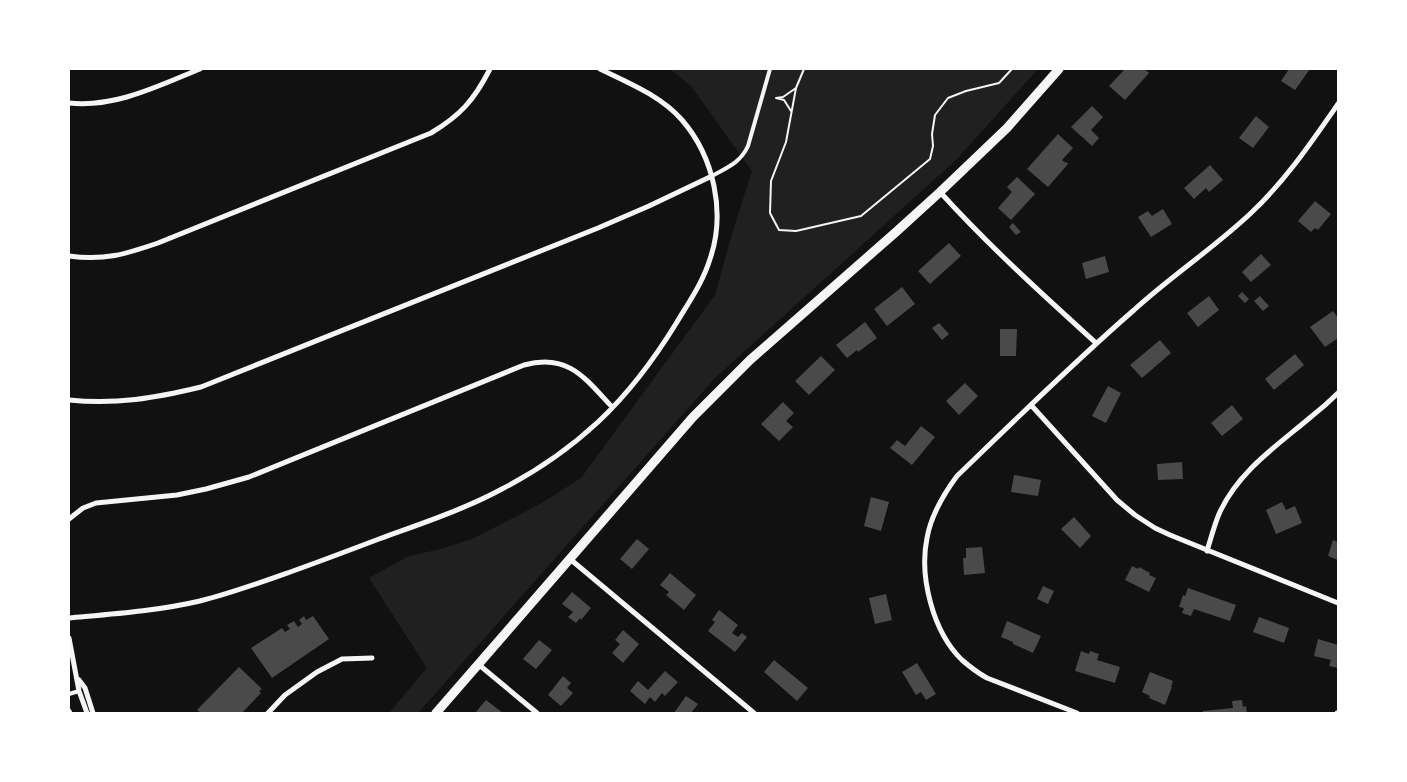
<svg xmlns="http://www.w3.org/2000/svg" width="1407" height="782" viewBox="0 0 1407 782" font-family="'Titillium Web',sans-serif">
<rect width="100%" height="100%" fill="#111"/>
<!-- green -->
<path fill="#202020" d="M670,69h368l-82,91 -241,218 -297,335h-29l38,-45 -58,-90 40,-22 32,-7 31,-10 70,-36 39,-25 134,-183 16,-58 21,-66 -61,-85z"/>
<!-- building -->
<path fill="#4a4a4a" d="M1125,69h19l5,4 -24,27 -16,-14z
M1289,69h21l-15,21 -14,-9z
M1092,106l11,11 -12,13 8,8 -7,8 -21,-19z
M1256,116l13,11 -16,21 -14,-10z
M1058,134l15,14 -11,12 4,3 1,-1 1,2 -20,23 -21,-18z
M1210,165l13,15 -14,12 -3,-4 -12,11 -10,-11z
M1017,177l18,17 -24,26 -13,-12 14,-16 -5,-5z
M1315,201l16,13 -13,16 -3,-2 -4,4 -13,-11z
M1163,209l9,15 -21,13 -13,-20 10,-6 4,5z
M1013,223l8,9 -5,3 -7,-8z
M949,243l12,13 -31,28 -12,-13z
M1261,254l10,11 -20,17 -9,-10z
M1105,256l4,16 -23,7 -4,-16z
M902,287l13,17 -28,22 -13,-17z
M1242,292l7,7 -4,4 -7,-7z
M1209,296l10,14 -21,17 -11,-14z
M1260,296l9,10 -6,5 -9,-10z
M1333,311l5,7v20l-13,9 -15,-20z
M865,322l12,16 -19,14 -1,-2 -10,8 -11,-13z
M939,323l10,11 -7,6 -10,-12z
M1000,329h17l-1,27h-16z
M1160,340l11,13 -29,25 -12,-13z
M1295,354l9,11 -30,25 -9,-11z
M821,356l14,14 -26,25 -14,-14z
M965,383l13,13 -19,19 -13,-14z
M1108,386l13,7 -15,30 -14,-7z
M783,402l11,11 -8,8 7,6 -14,14 -18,-17z
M1232,405l11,14 -21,17 -11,-13z
M921,426l14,11 -23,28 -22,-17 7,-8 8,6z
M1182,462l1,17 -25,1 -1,-16z
M1014,475l27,5 -3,16 -27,-4z
M871,497l18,5 -8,29 -17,-5z
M1282,502l4,8 9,-4 7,17 -26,11 -10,-24z
M1074,517l17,19 -11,12 -19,-19z
M637,539l12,10 -17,20 -12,-10z
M1333,540l5,2v18l-10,-4z
M982,547l3,26 -21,2 -1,-17h3v-10z
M1132,566l6,3 1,-2 11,6 -1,2 7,3 -7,14 -24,-12z
M670,573l26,22 -12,15 -18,-15 3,-3 -9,-7z
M1043,586l11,5 -6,13 -11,-5z
M1188,588l48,17 -6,16 -36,-12 -3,7 -9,-3 2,-5 -5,-1 4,-12 2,1z
M572,592l19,16 -10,12 -1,-2 -4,5 -8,-6 5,-5 -11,-8z
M886,594l6,26 -17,4 -6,-26z
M719,610l19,15 -6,8 6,4 4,-4 5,4 -12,15 -27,-21 7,-9 -3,-2z
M304,616l2,4 7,-4 16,23 -57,39 -21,-30 31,-20 3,4 5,-3 -3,-4 7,-4 4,6 4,-3 -3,-4z
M1259,617l30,11 -5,15 -31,-11z
M1007,621l34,15 -8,17 -20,-9v-2l-12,-5z
M623,630l16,14 -16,19 -11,-10 8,-9 -5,-4z
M1318,639l20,6v23l-9,-2 2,-6 -17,-4z
M539,640l13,10 -16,19 -13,-10z
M1081,651l8,3 1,-3 9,3 -2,6 23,7 -5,16 -40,-12z
M774,660l34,28 -11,13 -33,-29z
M917,663l19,31 -10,6 -5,-8 -5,3 -14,-23z
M239,667l23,22 -3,2 2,2 -19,20h-41l-4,-3z
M665,671l13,11 -13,14 -3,-3 -7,9 -5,-5 -5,7 -15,-13 8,-10 10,9z
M1150,672l23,9 -2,6h1l-7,18 -16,-7 1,-2 -8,-4z
M563,676l8,7 -4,5 6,5 -12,13 -13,-11z
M686,696l12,8 -7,9h-17z
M486,700l17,13h-28z
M1242,700l1,7 3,-1 1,7h-44v-2l30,-3 -1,-7z"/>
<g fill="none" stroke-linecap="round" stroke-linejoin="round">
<!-- path -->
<path stroke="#f5f5f5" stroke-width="2" d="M796,88l8,-19
M791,111l-7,-11 -8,-2 7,-1 13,-9 -10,54 -15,39 -1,32 9,17 17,1 65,-15 69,-57 3,-13 -1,-12 3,-19 13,-17 18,-7 33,-8 13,-14"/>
<!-- service -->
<path stroke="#f5f5f5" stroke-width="4" d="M712,176c16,-9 28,-13 36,-30l22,-77
M69,694l10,-3"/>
<!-- minor -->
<path stroke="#f5f5f5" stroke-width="5" d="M69,103c46,5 89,-17 131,-34
M940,192c49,54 102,102 156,151
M69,256c35,5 57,-2 89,-13l273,-110c30,-18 43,-33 59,-64
M69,400c47,5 86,-2 132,-13l397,-159 51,-22 63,-30
M1031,405l86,95 18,15 20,13 15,7 168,68
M69,519l14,-11 13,-5 81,-8 29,-6 43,-12 275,-112c44,-12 61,13 88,42
M1207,551c4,-13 7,-25 12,-37 19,-43 59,-69 93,-98 9,-7 18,-15 26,-23
M570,559l184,154
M69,618c44,-4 88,-7 131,-17 32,-8 62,-19 93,-30 28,-10 57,-21 86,-32 41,-15 84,-29 123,-50 33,-17 69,-42 96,-67 31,-29 57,-64 79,-100 12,-20 26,-40 33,-63 16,-46 4,-102 -28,-139 -21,-24 -53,-37 -82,-51
M69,638l10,53 8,22
M478,664l59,49
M79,680l6,8 8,25
M69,711l1,2
M268,713l17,-18 32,-23 25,-13 30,-1
M1077,713l-90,-35c-9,-5 -17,-11 -25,-18 -29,-28 -43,-83 -35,-122 4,-23 16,-43 30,-62 58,-56 116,-113 177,-166 37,-34 80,-62 117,-97 34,-32 60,-70 87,-109
M1337,713h1"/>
<!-- tertiary -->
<path stroke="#f5f5f5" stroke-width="9" d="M436,713l257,-296 57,-57 146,-128 44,-40 67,-64 52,-59"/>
</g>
<!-- border -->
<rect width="1407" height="782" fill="none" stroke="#ffffff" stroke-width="140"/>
</svg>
